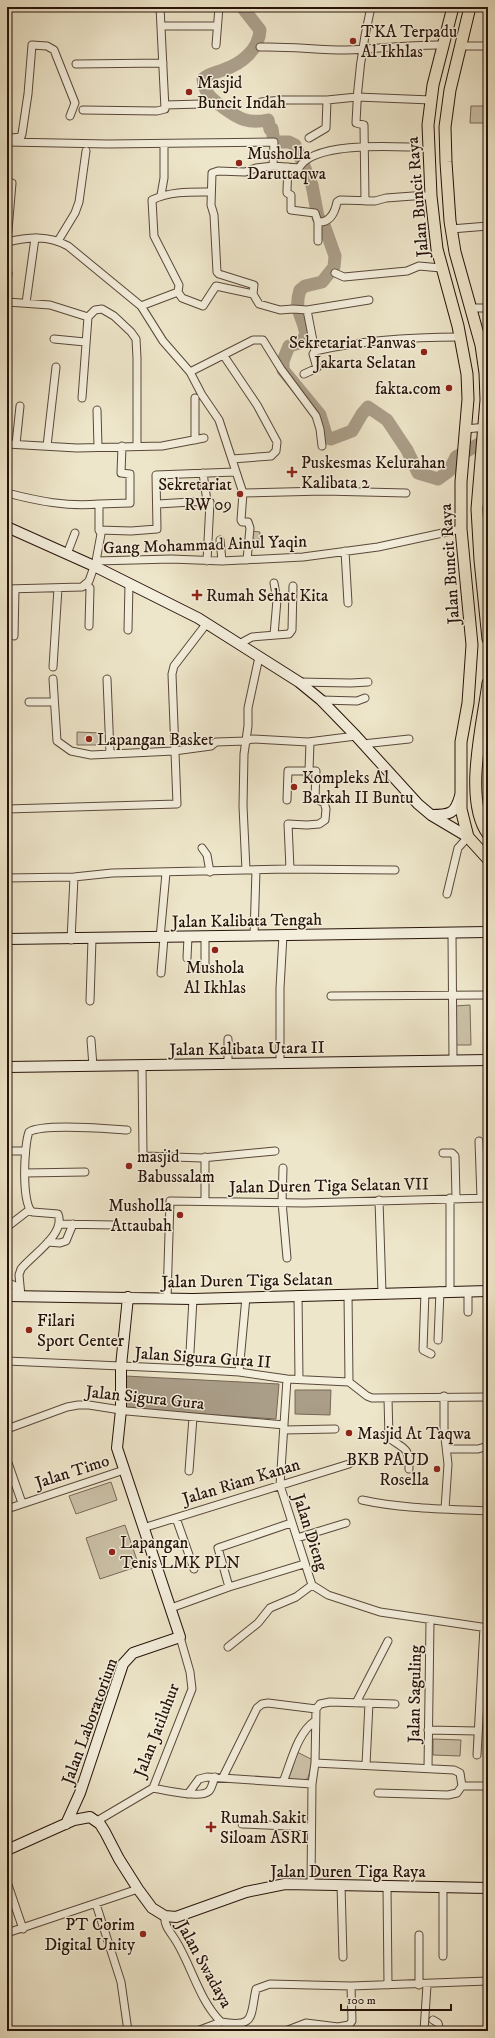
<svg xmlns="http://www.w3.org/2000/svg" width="495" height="2038" viewBox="0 0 495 2038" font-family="'IM FELL DW Pica',serif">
<rect width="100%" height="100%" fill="#eee6ca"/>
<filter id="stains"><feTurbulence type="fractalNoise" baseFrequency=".005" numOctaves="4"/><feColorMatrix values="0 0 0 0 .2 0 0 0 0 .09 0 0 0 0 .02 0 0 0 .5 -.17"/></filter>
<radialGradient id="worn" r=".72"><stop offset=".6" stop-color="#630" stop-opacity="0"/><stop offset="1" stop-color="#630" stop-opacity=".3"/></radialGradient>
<!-- green -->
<path fill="#ccc2a9" stroke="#7a6a5a" d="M471,106h17v17h-18z
M251,531l9,1 -2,16 -9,-1z
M77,732l25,1 -1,12h-24z
M470,1005l1,40h-15l-1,-39z
M111,1482l6,18 -41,14 -7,-18z
M125,1525l14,41 -39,13 -14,-41z
M433,1739l28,1 -1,16 -27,-1z
M297,1752l16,8 -5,18 -5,3 -15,-1 -1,-2z"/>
<!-- water -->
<path fill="#aa9e89" stroke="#766656" d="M125,1376l154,8 -3,35 -151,-10z
M295,1390h36l-1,25 -35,-1z"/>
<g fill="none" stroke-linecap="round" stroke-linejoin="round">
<!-- river -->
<path stroke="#aa9e89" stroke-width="13" d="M242,7l18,23c-1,20 -19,34 -37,40 -8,3 -13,3 -20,9 2,16 9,20 21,29 15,11 24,16 44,12l2,9h2l2,13h15l6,3 17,40 6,32 6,8 11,31 -1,11 -12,15 -17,4 -5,4c-7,22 4,26 6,46l-7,7 -10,3 -6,15v9l37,45 7,23 4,1 21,-8 10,-17 6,-7 19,13 20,30 11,23 20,6 11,-8 7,-14 32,-18"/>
<defs>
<path id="street" d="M161,26h56
M216,45l3,-38
M461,46h27
M260,47c29,-1 57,3 86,3 33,-1 65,-6 98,-5
M76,64l87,-1
M261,102l21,-2h45l30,-3 74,3
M165,105l36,-1
M83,110l74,1 8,-2 -5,-102
M12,138l9,-1 1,-3 6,-40 4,-49 15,1 7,4 21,53 -5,13
M309,138l17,-10 1,-28
M7,142l101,2 164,-2h2l-1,24
M288,167l-1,23v3l4,2v15l24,3 3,9v19
M12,183l-5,59c21,-5 41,-7 61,4l73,60 22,35 27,31 12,23 17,25 24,73 -2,27 1,2h6l2,6 -3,32
M161,195l3,-17v-34
M365,201l-1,-76 -8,-2c1,-39 6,-78 15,-116
M318,222c12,1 17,-10 19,-20l3,-2 35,1 11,-3 27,-2h18
M451,229l37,-3
M58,241l17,-28 4,-11 7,-51
M7,271l1,2 -1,11
M335,273l9,4 63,-6 12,-5 22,2
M178,292l4,6 21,8 13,-20 37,8 6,10 21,6 13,-1 14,1
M253,294l1,-9 -35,-11 -2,-2 -3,-57 -3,-10 1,-32 6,-2 27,1 11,-4 17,-2 26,2c13,-25 85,-22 110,-21
M7,302l43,3 38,12
M26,303l9,-65
M141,306l37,-14 1,-7 -25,-49 -2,-36c18,-9 40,-8 59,-8
M471,308h17
M54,339l31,3
M315,351l-8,-41 62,-10
M224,356l33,49 20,37 -1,9 -5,5 -39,3
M190,372l63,-32h10l18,29 35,47 4,13 2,17
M304,374l13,-6 -4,-14 2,-3c48,-11 96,-14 145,-14
M82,398l6,-81 7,-7 7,-1 12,7 17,16 5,7 1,19v88
M97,410l1,37
M465,429l22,-2
M195,440v-42
M7,444l70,4 85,-2 42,-8
M16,444l4,-38
M47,446l9,-79
M203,473l4,28 3,1 -3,59
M7,493c31,8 60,14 92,11
M243,493l81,-2 82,2
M158,504l49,-3
M99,530v-26l31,-1v-29l-9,-1 1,-27
M220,540l2,21
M345,551l3,52
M67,554l8,-21
M480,560l8,1
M96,561l5,-27 -2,-4 32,1 26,-2 -1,-54 79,-3
M86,584l4,4 -1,38
M7,589l75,-2 7,-6 7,-20 75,-2 51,2 81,-4 75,-10 83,-18
M128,630l1,-46
M274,635l3,-35 -3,-17
M14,636l1,-47
M239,644l13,-7 37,-3 3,-4 1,-44
M53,667l5,-79
M53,679l4,62 14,10 20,4 83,-4 37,-5 5,-4 30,-1 6,-2 56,3 48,-6
M107,679l3,74
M299,682l52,1 17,-1
M321,700l36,1 8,-3
M29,702h25
M363,744l46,-5
M287,800l1,-29h21
M7,809l170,-5 -5,-130 2,-8 33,-43
M202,848l5,7 3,17
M290,869l-2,-45 19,1 12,-1 6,-4 1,-11 -2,-6 -9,-5 1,-27h-7l1,-29
M246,870l-3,-64 1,-52 4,-28v-18l11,-51
M7,878l67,-1 38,-4 174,-4 109,1
M447,894l11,-46 10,-11
M452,934l1,126
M254,935l2,-65
M205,937v32
M160,938l6,-65
M71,940l3,-63
M187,958l1,-21
M161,973l3,-35
M331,996l157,-1
M90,1001l2,-62
M91,1040l2,26
M280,1063v-75l3,-53
M228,1064v-25
M142,1065l1,90 3,1 56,2 73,-7
M479,1141l2,57
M7,1151h18
M443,1153h9l3,3 1,42
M283,1168l-1,34 5,56
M25,1173l60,-1
M450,1198v93
M379,1200l3,93
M205,1201v-44
M59,1224l55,1
M7,1227l22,-17
M48,1242l12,1 6,-2 7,-17
M7,1282l8,4 1,10
M425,1292l-2,58 8,4
M348,1294l1,88
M298,1295l1,84
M21,1296l-2,-21 2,-6c11,-14 45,-35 37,-55l-25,-2c-12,-5 -9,-68 -4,-80 15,-9 78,-3 98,-2
M167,1299l3,-98 134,2 184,-5
M468,1312v-21
M438,1340l2,-49
M7,1361l182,8 50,3 48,7 62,3 18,14 5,2 116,-1
M189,1369l4,-70
M239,1372l7,-75
M287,1379l-7,106 32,100 16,10 52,17 108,16
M444,1396v33l4,35 -3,45
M388,1398l1,40c16,12 20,8 20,31
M7,1429l60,-22 11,-2h11l38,6 157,14
M284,1430l51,-1
M447,1449h31l10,-3
M7,1460l15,43
M189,1471l4,-54
M362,1500c41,9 84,9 126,11
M7,1509l117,-39
M176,1518l18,51
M143,1528l206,-64
M297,1538l49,-15
M229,1587l-11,-39 73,-25
M171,1608l58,-21 75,-23
M228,1647l30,-24 12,-15 26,-11 16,-12
M356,1703l32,-62
M428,1730l49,1
M477,1755l7,-128
M315,1763l139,7 6,3 2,13
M366,1765l3,-62
M428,1768l2,-147
M223,1777l34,-69 5,-4 6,-1 48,6
M283,1782c8,-19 14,-49 32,-61
M462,1786h26
M153,1788c11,2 48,11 56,3 3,-3 4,-10 6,-14
M378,1793l70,2 9,-2 5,-7
M188,1794l11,-15 8,-2 105,7
M97,1821l56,-33 39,-99 -2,-17 -10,-35
M242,1824l69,3
M7,1882l16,47
M311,1884l1,-100 3,-21 1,-54 4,-5 10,-2 65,2
M341,1885l2,72
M387,1886l1,99
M443,1887v69
M96,1904l25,78 7,49
M165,1916c-2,9 7,18 11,25 16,26 23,59 45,81 35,6 29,-6 35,-33l14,-5 81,2 137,-5
M7,1933l131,-44
M419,1935v50
M433,2020l5,3 2,8
M288,2030l18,-7 32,4 11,-2 3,-4 -1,-35
M197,2031l24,-9
M424,2031l3,-46"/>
<path id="secondary" d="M7,527l87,39 104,52 101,64 22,18 35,36 62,68 13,11 37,22
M431,815c19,0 24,-1 29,-19
M7,939l481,-7
M7,1067l481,-7
M7,1296l186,3 295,-8
M66,1824l14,-31 43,-129 10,-11 47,-16 -63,-189 4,-38v-44l7,-69
M7,1850l67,-30 16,-3 10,7 5,8 14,27 19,30 14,19 13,8 11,1 70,-25 39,-8 203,4"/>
<path id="primary" d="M453,7l-20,78 -5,40 3,71 6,53 21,77 9,48 1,25 -7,83v47l11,116 -4,58 -7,39v67l7,28 20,22
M470,7l-20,83 -5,37 1,35 4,59 5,31 26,93 4,28 1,27 -9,109 3,51 8,79
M488,683c-5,40 -25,117 0,151"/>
</defs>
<!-- street casing -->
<use href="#street" stroke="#59483a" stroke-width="9"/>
<!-- secondary casing -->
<use href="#secondary" stroke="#27130a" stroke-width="12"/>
<!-- primary casing -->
<use href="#primary" stroke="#27130a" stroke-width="13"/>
<!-- street -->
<use href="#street" stroke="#f4efdd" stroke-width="7"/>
<!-- secondary -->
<use href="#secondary" stroke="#f4efdd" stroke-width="10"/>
<!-- primary -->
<use href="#primary" stroke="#eee6ca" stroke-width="11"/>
</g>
<!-- markers -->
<g fill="#8f2418" stroke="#f4efdd" stroke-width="1.5">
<circle cx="353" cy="41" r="4"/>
<circle cx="189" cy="92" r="4"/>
<circle cx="239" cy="163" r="4"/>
<circle cx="424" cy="352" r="4"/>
<circle cx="449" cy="388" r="4"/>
<path d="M290 466h4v4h4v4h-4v4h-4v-4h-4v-4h4z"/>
<circle cx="240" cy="494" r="4"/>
<path d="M195 589h4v4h4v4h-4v4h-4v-4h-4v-4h4z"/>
<circle cx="89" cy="739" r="4"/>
<circle cx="294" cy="787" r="4"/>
<circle cx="215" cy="950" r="4"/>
<circle cx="129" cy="1166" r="4"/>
<circle cx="180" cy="1215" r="4"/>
<circle cx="29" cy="1330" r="4"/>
<circle cx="349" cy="1433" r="4"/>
<circle cx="437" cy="1469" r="4"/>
<circle cx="112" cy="1552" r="4"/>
<path d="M209 1821h4v4h4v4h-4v4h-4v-4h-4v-4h4z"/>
<circle cx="143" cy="1934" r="4"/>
</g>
<g text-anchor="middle" stroke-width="3" stroke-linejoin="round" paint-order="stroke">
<!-- poi labels -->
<g font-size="17" fill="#27130a" stroke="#f4efdd" text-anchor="start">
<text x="361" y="37">TKA Terpadu<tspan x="361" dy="20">Al Ikhlas</tspan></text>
<text x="197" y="88">Masjid<tspan x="197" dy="20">Buncit Indah</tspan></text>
<text x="247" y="159">Musholla<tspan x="247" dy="20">Daruttaqwa</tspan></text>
<text x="416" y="348" text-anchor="end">Sekretariat Panwas<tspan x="416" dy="20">Jakarta Selatan</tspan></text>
<text x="441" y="394" text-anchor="end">fakta.com</text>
<text x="301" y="468">Puskesmas Kelurahan<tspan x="301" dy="20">Kalibata 2</tspan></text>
<text x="232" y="490" text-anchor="end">Sekretariat<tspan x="232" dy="20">RW 09</tspan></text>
<text x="206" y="601">Rumah Sehat Kita</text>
<text x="97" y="745">Lapangan Basket</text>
<text x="302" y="783">Kompleks Al<tspan x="302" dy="20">Barkah II Buntu</tspan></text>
<text x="215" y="973" text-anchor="middle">Mushola<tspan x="215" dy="20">Al Ikhlas</tspan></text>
<text x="137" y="1162">masjid<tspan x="137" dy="20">Babussalam</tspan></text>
<text x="172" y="1211" text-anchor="end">Musholla<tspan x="172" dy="20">Attaubah</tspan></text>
<text x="37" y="1326">Filari<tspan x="37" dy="20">Sport Center</tspan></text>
<text x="357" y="1439">Masjid At Taqwa</text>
<text x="429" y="1465" text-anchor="end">BKB PAUD<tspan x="429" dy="20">Rosella</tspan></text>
<text x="120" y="1548">Lapangan<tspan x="120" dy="20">Tenis LMK PLN</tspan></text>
<text x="220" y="1823">Rumah Sakit<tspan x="220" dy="20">Siloam ASRI</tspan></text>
<text x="135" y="1930" text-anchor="end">PT Corim<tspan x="135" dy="20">Digital Unity</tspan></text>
</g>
<!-- street labels -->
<g font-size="17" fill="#27130a" stroke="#f4efdd">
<text transform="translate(417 197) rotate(-95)" y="6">Jalan Buncit Raya</text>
<text transform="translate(205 544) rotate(-2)" y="6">Gang Mohammad Ainul Yaqin</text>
<text transform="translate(449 564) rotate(-94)" y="6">Jalan Buncit Raya</text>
<text transform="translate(247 920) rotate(-1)" y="6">Jalan Kalibata Tengah</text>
<text transform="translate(247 1048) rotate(-1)" y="6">Jalan Kalibata Utara II</text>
<text transform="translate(329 1185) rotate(-1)" y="6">Jalan Duren Tiga Selatan VII</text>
<text transform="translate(247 1280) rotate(-1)" y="6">Jalan Duren Tiga Selatan</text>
<text transform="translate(203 1357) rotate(4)" y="6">Jalan Sigura Gura II</text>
<text transform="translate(145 1397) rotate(6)" y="6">Jalan Sigura Gura</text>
<text transform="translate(72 1471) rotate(-18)" y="6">Jalan Timo</text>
<text transform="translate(241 1481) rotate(-17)" y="6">Jalan Riam Kanan</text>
<text transform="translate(311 1532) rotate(72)" y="6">Jalan Dieng</text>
<text transform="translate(414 1694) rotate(-89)" y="6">Jalan Saguling</text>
<text transform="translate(89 1721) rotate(-70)" y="6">Jalan Laboratorium</text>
<text transform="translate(156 1730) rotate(-69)" y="6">Jalan Jatiluhur</text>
<text x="348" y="1877">Jalan Duren Tiga Raya</text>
<text transform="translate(205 1964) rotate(61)" y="6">Jalan Swadaya</text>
</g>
</g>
<!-- margin -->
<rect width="495" height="2038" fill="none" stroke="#eee6ca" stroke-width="24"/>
<rect x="8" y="8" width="479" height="2022" fill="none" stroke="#27130a" stroke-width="2"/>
<rect x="12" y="12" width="471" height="2014" fill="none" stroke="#27130a"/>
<!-- scale -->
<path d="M341 2004v6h110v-6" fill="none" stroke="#27130a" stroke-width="2"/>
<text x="347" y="2004" font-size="12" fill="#27130a" stroke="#f4efdd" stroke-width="3" paint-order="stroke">100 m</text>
<rect width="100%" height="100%" filter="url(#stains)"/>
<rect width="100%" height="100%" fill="url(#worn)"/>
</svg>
